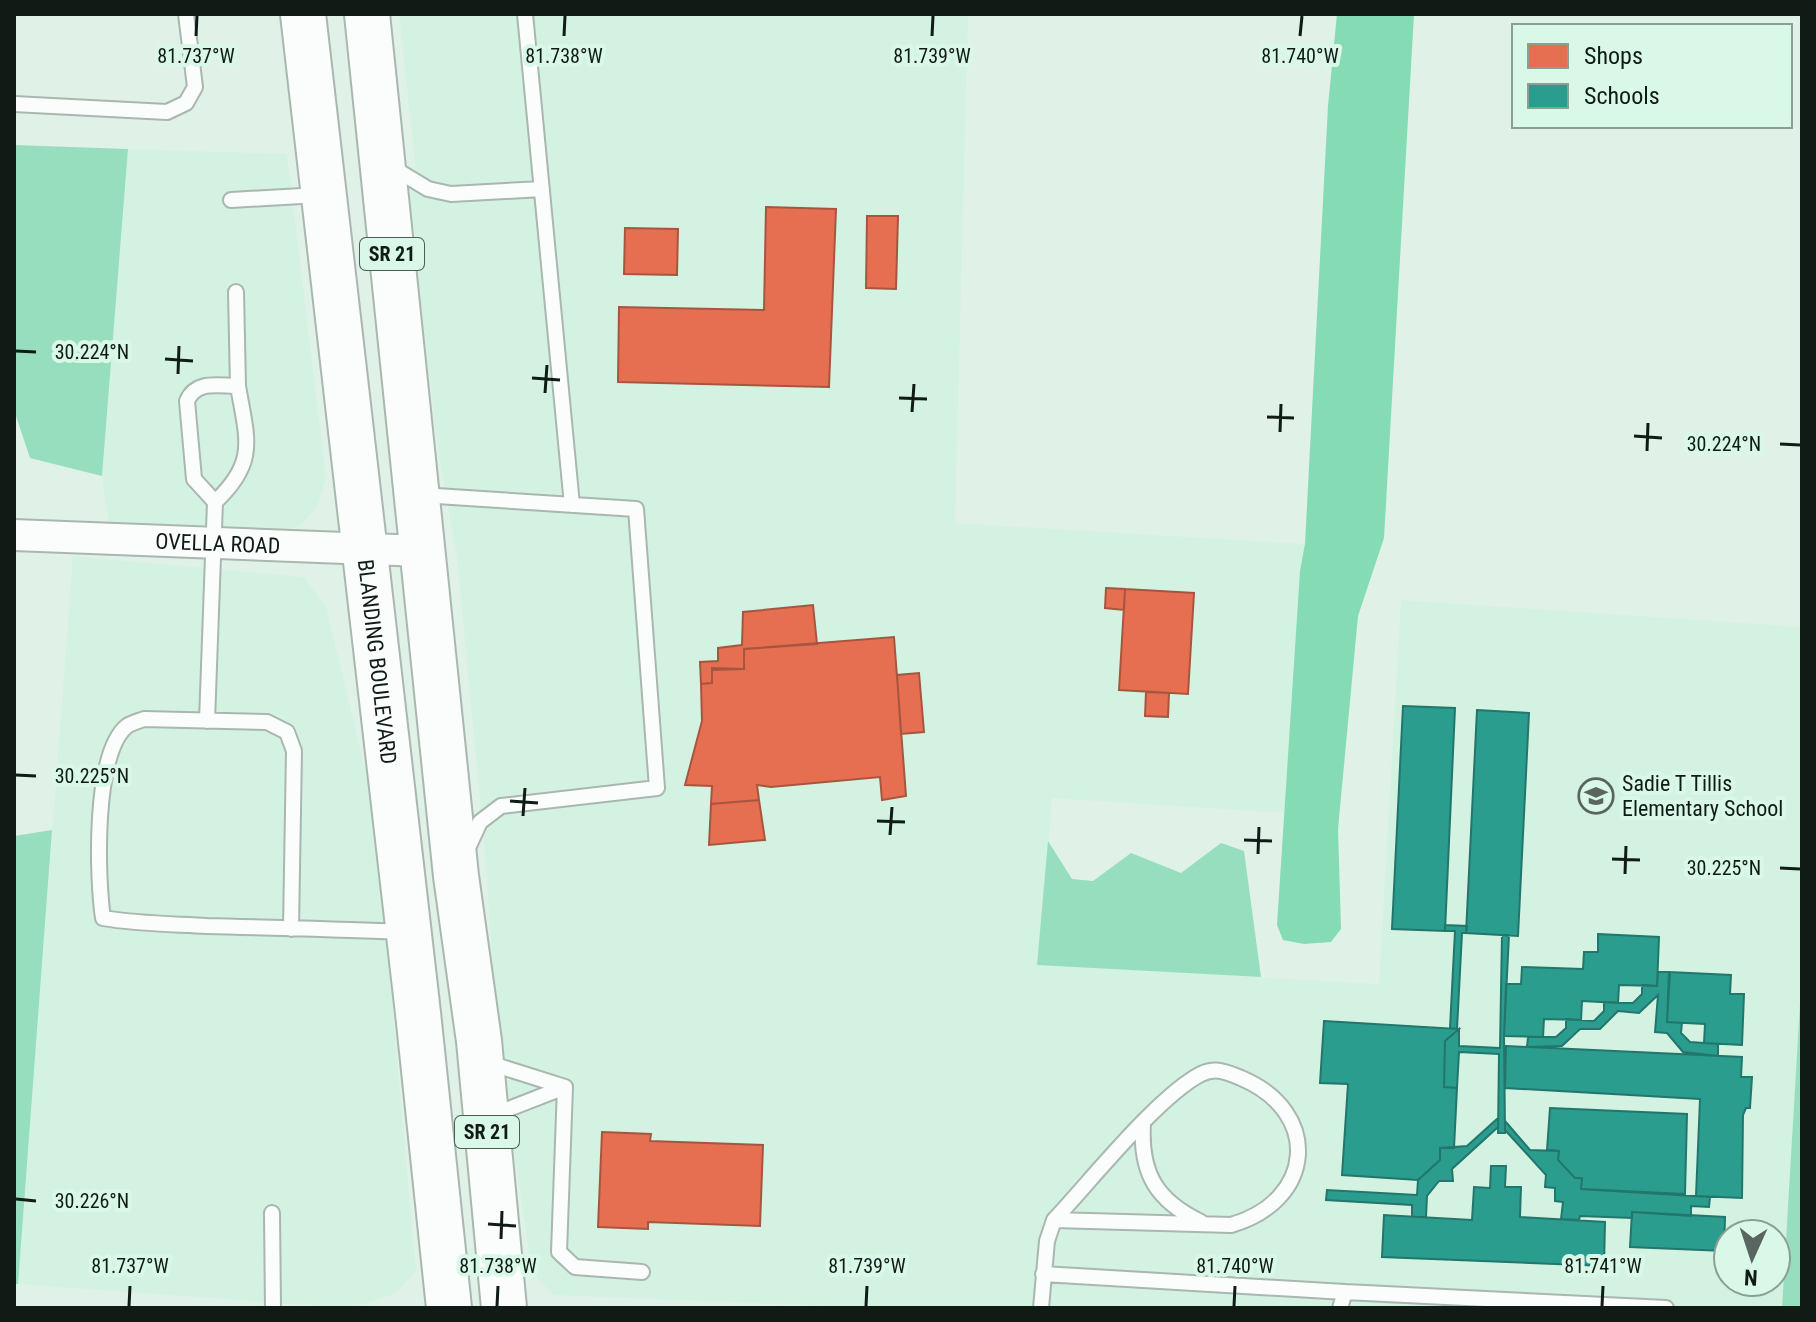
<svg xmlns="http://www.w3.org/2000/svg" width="1816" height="1322" viewBox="0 0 1816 1322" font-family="'Roboto Condensed',sans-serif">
<rect width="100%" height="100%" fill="#e0f1e8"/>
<!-- built -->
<path fill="#d4f2e2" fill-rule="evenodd" d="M399,14h569l-13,509 350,21 -5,27 -15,242 -233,-15 -14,167 341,19 22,-384 401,27v343l-20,338h-906l-322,-13 -22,-22 -34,-231 -13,-189 -28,-296 -18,-101 -30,-246 6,-49zM1728,1234h48v48h-48z
M128,149l159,5 39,325 -9,28 -17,19 -42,9 -149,-10 -7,-49z
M73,556l231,21 22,30 49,203 41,462 -21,22 -45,14 -332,-24z"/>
<!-- forest -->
<path fill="#97debf" d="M14,145l114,4 -26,327 -72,-18 -16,-48z
M52,830l-34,454h-4v-448z
M1048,841l24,38 21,2 38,-28 50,20 40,-30 23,8 17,126 -224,-12z
M1802,970v338h-20z"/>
<!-- water -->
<path fill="#84dbb4" d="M1337,14h77l-30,524 -26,78 -20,213 3,100 -10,13 -27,2 -21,-4 -6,-15 23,-354 5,-27 23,-438z"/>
<!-- shops -->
<path fill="#e76f51" stroke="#a6563f" stroke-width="2" d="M766,207l70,2 -7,178 -211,-5 1,-75 145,3z
M867,216h31l-2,73 -30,-1z
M625,228l53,1 -1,46 -53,-1z
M1106,588l19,1 -1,21 -19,-2z
M1125,589l69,4 -6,101 -69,-4z
M813,605l4,39 -73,5v20l-32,1v13l-11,1 -1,-22 18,-1v-13l24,-3 1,-33z
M894,637l12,159 -24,4 -2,-23 -109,10 -14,-2 2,15 -48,4 1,-18 -27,-1 17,-64 -1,-37 11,-1v-15l32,1v-20z
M919,673l5,59 -23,2 -4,-59z
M1146,692l23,1 -1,24 -23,-1z
M759,800l6,40 -56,5 2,-41z
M602,1132l49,2 -1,7 113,4 -3,81 -112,-4v7l-50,-2z"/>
<!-- schools -->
<path fill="#2a9d8f" stroke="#22766b" stroke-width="2" d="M1403,706l52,2 -10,223 -53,-2z
M1477,710l52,3 -11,223 -52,-3z
M1445,925l22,1 -1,7h-4l-5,96 -7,-1 5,-97h-10z
M1598,934l61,3 -2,49 -38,-1 -1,18 -36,-2 -1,19 -37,-1 -1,18 -39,-1 2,-52h15l1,-17 61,2 1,-17h14z
M1502,935h7l-5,101 1,97h-7l1,-79 -40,-2 -2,36 -13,-1 1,-46 14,-12v17l41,2z
M1658,972h12l-3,50 15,1 -1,10 9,9 28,2v12l-35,-4 -16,-19 -12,-1 3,-37 -19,18 -21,-2 -18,18h-20l-18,17 -35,1 1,-10h28l10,-9v-9l28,2 10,-10v-9l29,1 9,-9v-9l15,1z
M1669,972l62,3 -1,19h14l-2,51 -38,-2 1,-19 -38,-2z
M1324,1021l135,8 -14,12 -1,46 13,1 -3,60h-14v12l-22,20 -76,-5 6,-91 -28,-1z
M1506,1046l236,11 -1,20h11l-2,31h-4l-3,7 -1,83 -46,-2 4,-97 -195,-11z
M1550,1108l137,6 -2,80 -104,-5 1,-11h-7l-17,-18 1,-9 -12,-1z
M1498,1118v9l-46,42 1,12h-14l-12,15 -1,21h-14v-12l-86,-5 1,-10 90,5 1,-15 22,-20v-12l27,-2z
M1505,1121l25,29 29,1 -1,9 17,18h7l-1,11 129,8 -1,10 -18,-1v10l-59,-4v6l-52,-2 -1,4 -18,-1 2,-17 -8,-1v-13l-10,-1 1,-12 -41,-45z
M1491,1166h15l-1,21h16l-1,30 85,5 -1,44 -222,-9 2,-42 88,5 2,-33 16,1z
M1632,1212l93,5 -1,34 -94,-4z"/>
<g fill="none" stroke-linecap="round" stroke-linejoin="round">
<defs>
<path id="service" d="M525,14l47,491
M14,104l153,8 19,-9 9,-16 -9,-73
M390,166l38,23 23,5 91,-5
M231,200l88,-5
M236,292l2,94
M421,495l215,14 21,279 -156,18 -21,16 -13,28
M207,721l8,-219c43,-40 32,-63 23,-116 -20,0 -42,-6 -51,15l7,78 21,23
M291,929l3,-178 -7,-19 -20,-10 -123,-3c-5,2 -13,4 -17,7 -34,27 -30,152 -24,192 34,6 70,6 104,8 66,2 132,3 197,6
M489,1063l76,24
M565,1087l-6,165 16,15 67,5
M493,1115l72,-28
M1143,1124c-3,50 14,77 58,98
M272,1213l1,95
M1043,1274l302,18
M1041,1308l6,-67 7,-21c35,-37 104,-124 147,-146 15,-7 26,-2 40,4 81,34 74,123 -10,147l-177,-5
M1340,1308l5,-16 321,16"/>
<g id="minor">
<path id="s1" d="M14,535l408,16"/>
</g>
<g id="primary">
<path id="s2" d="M303,14l115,999 31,295"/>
<path d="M367,14l89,862 23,165 25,267"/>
</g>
</defs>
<!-- service casing -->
<use href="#service" stroke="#a9b7af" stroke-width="18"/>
<!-- minor casing -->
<use href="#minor" stroke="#a9b7af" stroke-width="34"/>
<!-- primary casing -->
<use href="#primary" stroke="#a9b7af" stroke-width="48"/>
<!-- service -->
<use href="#service" stroke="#fafdfc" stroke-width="14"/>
<!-- minor -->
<use href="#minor" stroke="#fafdfc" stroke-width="30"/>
<!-- primary -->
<use href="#primary" stroke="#fafdfc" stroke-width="44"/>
</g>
<!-- ticks -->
<path fill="none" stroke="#101b16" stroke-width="3" d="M196,36l1,-20M564,36l1,-20M932,36l1,-20M1300,36l2,-20M16,351l20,1M165,359l28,2M178,374l1,-28M532,378l28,2M545,393l2,-28M899,398l28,1M912,412l2,-28M1267,417l27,1M1280,432l1,-28M1634,436l28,2M1780,444l20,1M1647,451l1,-28M16,775l20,1M510,801l28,2M523,816l2,-28M877,821l28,1M890,835l2,-28M1244,840l28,1M1258,854l1,-27M1612,859l28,1M1780,868l20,1M1625,874l1,-28M16,1199l20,2M488,1224l28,2M501,1239l1,-28M129,1306l1,-20M497,1306l1,-20M866,1306l1,-20M1234,1306l1,-20M1602,1306l1,-20"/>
<!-- icons -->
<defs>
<symbol id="school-ring" viewBox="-11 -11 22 22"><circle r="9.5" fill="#d9f8e7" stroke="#596660" stroke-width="1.5"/><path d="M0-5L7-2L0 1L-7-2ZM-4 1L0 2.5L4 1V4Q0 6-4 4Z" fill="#596660"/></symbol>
</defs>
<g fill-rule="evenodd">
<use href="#school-ring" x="1576" y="776" width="40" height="40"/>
</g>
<g text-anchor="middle" stroke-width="8" stroke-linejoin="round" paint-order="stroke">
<!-- shield labels -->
<g fill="#d9f8e7" stroke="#4c5d55" stroke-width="2">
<rect x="360" y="238" width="64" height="32" rx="6"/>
<rect x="455" y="1116" width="64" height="32" rx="6"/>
</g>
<g font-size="20" font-weight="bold" fill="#101b16">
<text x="392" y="261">SR 21</text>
<text x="487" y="1139">SR 21</text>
</g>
<!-- street labels -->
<g font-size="22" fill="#101b16" stroke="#d9f8e7">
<text dy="8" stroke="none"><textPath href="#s1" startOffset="204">OVELLA ROAD</textPath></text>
<text dy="8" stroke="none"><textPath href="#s2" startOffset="652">BLANDING BOULEVARD</textPath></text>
</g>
<!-- poi labels -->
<g font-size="22" fill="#101b16" stroke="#d9f8e7" text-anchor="start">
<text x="1622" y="791">Sadie T Tillis<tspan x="1622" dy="25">Elementary School</tspan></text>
</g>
</g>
<g font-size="20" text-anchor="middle" fill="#101b16" stroke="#d9f8e7" stroke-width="8" stroke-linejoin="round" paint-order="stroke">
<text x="196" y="63">81.737°W</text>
<text x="564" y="63">81.738°W</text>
<text x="932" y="63">81.739°W</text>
<text x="1300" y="63">81.740°W</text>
<text x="92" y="359">30.224°N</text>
<text x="1724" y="451">30.224°N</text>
<text x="92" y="783">30.225°N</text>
<text x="1724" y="875">30.225°N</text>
<text x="92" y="1208">30.226°N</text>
<text x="130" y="1273">81.737°W</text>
<text x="498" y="1273">81.738°W</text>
<text x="867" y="1273">81.739°W</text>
<text x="1235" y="1273">81.740°W</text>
<text x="1603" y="1273">81.741°W</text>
</g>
<!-- border -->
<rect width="1816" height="1322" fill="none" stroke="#101b16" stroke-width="32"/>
<!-- legend -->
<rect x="1512" y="24" width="280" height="104" fill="#d9f8e7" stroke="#89a093" stroke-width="2"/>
<rect x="1528" y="44" width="40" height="24" fill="#e76f51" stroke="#89a093" stroke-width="2"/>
<text x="1584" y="64" font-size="24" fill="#101b16">Shops</text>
<rect x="1528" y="84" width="40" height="24" fill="#2a9d8f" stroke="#89a093" stroke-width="2"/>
<text x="1584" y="104" font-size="24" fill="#101b16">Schools</text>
<!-- north arrow -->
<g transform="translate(1752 1258) rotate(183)"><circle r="38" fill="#d9f8e7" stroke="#89a093" stroke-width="2"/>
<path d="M0-6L14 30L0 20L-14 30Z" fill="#596660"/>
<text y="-12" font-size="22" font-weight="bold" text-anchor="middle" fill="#101b16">N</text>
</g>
</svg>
